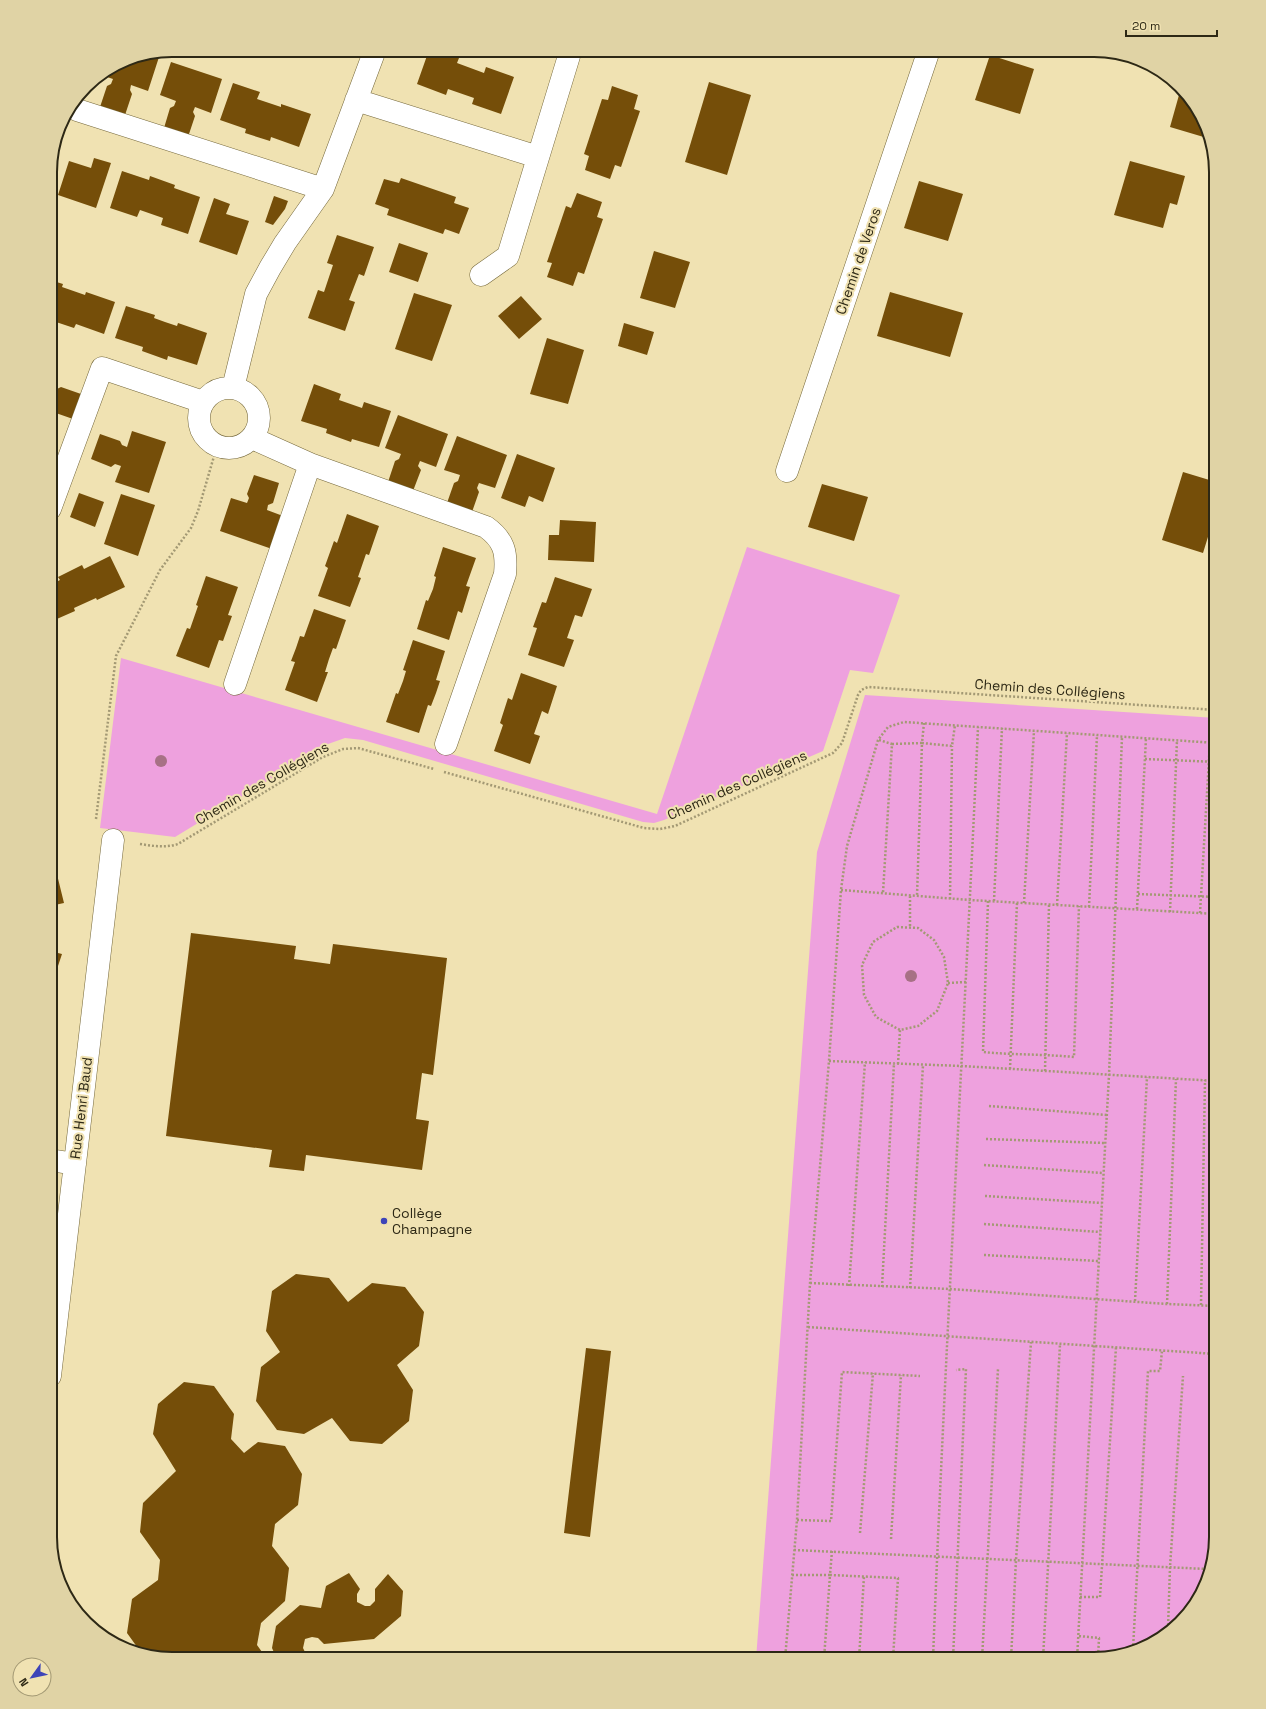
<svg xmlns="http://www.w3.org/2000/svg" width="1266" height="1709" viewBox="0 0 1266 1709" font-family="'Space Grotesk',sans-serif">
<rect width="100%" height="100%" fill="#f0e2b2"/>
<!-- green -->
<path fill="#eea1de" d="M747,547l153,48 -27,78 -23,-3 -27,81 -159,69 -10,3 -11,-1 -280,-82 -18,-2 -17,6 -153,93 -75,-9 21,-170 536,156z
M865,695l351,23v819l-16,61 -45,45 -61,16h-338l61,-807z"/>
<!-- building -->
<path fill="#754e09" d="M429,50h7l23,8 -2,5 27,10 2,-6 28,10 -13,37 -29,-10 2,-6 -26,-9 -2,6 -29,-11z
M618,50h22v1l-21,4z
M151,54l8,3 -11,34 -17,-6 -1,5 2,4 -7,21 -25,-8 7,-21 4,-2 2,-5 -12,-4 25,-16z
M990,55l44,14 -14,45 -45,-14z
M171,62l51,17 -11,34 -16,-6 -2,5 2,4 -7,21 -24,-9 6,-20 4,-2 2,-5 -16,-6z
M709,82l42,13 -24,80 -42,-13z
M233,83l27,9 -3,7 24,8v-3l30,10 -12,33 -28,-10 -1,4 -25,-8 1,-4 -26,-9z
M612,86l26,9 -4,14 6,2 -19,56 -6,-2 -5,14 -25,-9 4,-14 -5,-2 18,-55 6,1z
M1179,95l6,1 15,15 7,27 -37,-11z
M94,158l17,5 -15,45 -38,-13 11,-34 22,7z
M1130,161l55,15 -8,29 -7,-2 -7,25 -49,-13z
M122,171l27,9 1,-4 25,9 -1,3 26,9 -12,37 -27,-9 2,-7 -23,-8 -3,7 -27,-9z
M401,178l55,19 -2,6 15,5 -10,26 -14,-5 -2,5 -56,-19 2,-6 -14,-5 9,-25 15,4z
M919,181l44,13 -15,47 -44,-13z
M577,193l25,9 -5,15 6,2 -19,55 -6,-2 -5,14 -26,-9 5,-14 -5,-1 19,-56 5,2z
M274,196l14,5 -3,8 -12,16 -8,-3z
M214,198l16,6 -4,10 23,7 -12,34 -38,-13z
M337,235l37,12 -10,29 -5,-2 -10,26 6,2 -10,29 -37,-13 10,-28 6,2 9,-27 -6,-2z
M399,243l29,10 -10,29 -29,-10z
M654,251l36,11 -15,46 -35,-10z
M50,280l13,4 -1,3 23,8 1,-3 29,10 -11,32 -28,-10 -2,4 -24,-8z
M890,292l73,21 -13,44 -73,-21z
M414,293l38,12 -20,56 -37,-12z
M521,296l21,23 -23,20 -21,-23z
M126,306l29,9 -1,3 11,4 12,4 1,-3 29,10 -10,32 -29,-9 -1,4 -25,-9 1,-4 -28,-9z
M624,323l30,9 -7,23 -29,-9z
M547,338l37,12 -16,54 -38,-10z
M50,369l7,2 -5,16 5,2 4,-2 20,7 -8,25 -20,-7 -3,-4z
M314,384l27,10 -2,6 23,8 2,-6 27,9 -12,36 -27,-8 -1,3 -25,-9 1,-4 -26,-8z
M398,415l50,19 -12,33 -16,-6 -2,5 3,4 -8,21 -25,-9 7,-21 4,-2 2,-5 -16,-6z
M132,431l34,11 -17,51 -34,-11 6,-16 -6,-2 -4,3 -20,-8 9,-25 20,7 2,4 5,2z
M457,436l50,19 -12,33 -16,-5 -2,5 2,4 -7,20 -25,-9 7,-20 4,-2 2,-6 -16,-5z
M517,454l38,14 -12,34 -14,-6 -4,11 -24,-9z
M1183,472l33,10v29l-13,42 -41,-13z
M254,475l25,8 -6,20 -5,2 -1,5 16,6 -11,33 -52,-18 11,-33 16,5 2,-5 -2,-4z
M822,484l46,13 -14,44 -46,-14z
M79,493l25,9 -9,25 -25,-10z
M121,494l34,11 -17,51 -34,-12z
M347,514l32,12 -10,29 -3,-1 -8,23 3,1 -11,29 -32,-11 10,-28 -3,-2 9,-25 3,2z
M560,520l36,2 -2,40 -46,-2 1,-25h10z
M443,547l33,11 -10,28 4,1 -8,26 -4,-2 -9,29 -32,-11 9,-29 2,1 5,-12 3,-12 -2,-1z
M110,556l15,31 -28,13 -1,-2 -22,10 1,3 -25,11v-37l10,-5 -2,-3 24,-12 2,4z
M206,576l32,11 -10,28 4,1 -9,25 -4,-1 -10,28 -33,-12 11,-28 3,1 8,-23 -2,-1z
M555,577l37,12 -10,28 -7,-2 -8,23 7,2 -10,27 -36,-12 9,-27 -4,-1 9,-25 4,1z
M314,609l32,11 -10,29 -3,-1 -4,11 -4,13h3l-11,30 -32,-12 10,-28 -4,-1 5,-13 4,-12 4,1z
M413,640l32,11 -9,29 4,1 -4,12 -5,13 -3,-1 -9,28 -33,-11 10,-29 2,1 5,-13 3,-10 -3,-1z
M521,673l36,13 -9,28 -6,-3 -8,23 6,2 -10,28 -36,-13 9,-26 -3,-2 8,-25 4,2z
M50,846l14,57 -14,3z
M191,933l105,13 -2,13 36,5 3,-20 114,14 -14,117 -11,-2 -6,46 13,2 -7,49 -116,-15 -2,16 -35,-4 3,-17 -106,-14z
M50,951l12,3 -12,36z
M296,1274l33,4 19,24 24,-19 33,4 19,25 -5,34 -22,19 16,25 -4,31 -27,23 -32,-3 -18,-23 -28,16 -27,-4 -21,-29 5,-34 19,-15 -14,-21 6,-40z
M586,1348l25,3 -21,186 -26,-4z
M184,1382l30,4 20,28 -3,25 13,14 14,-11 27,4 17,28 -4,31 -23,19 -3,22 17,22 -4,33 -24,22 -4,22 10,14h-103l-24,-8 -13,-18 5,-34 26,-19 2,-20 -20,-28 3,-29 33,-32 -23,-37 5,-30z
M349,1573l11,16 -3,5v8l8,4h5l5,-5v-12l13,-15 15,17 -2,25 -27,23 -50,5 -6,-6 -6,-1 -7,2 -2,9 3,6 3,2 6,1 3,-3 3,5h-44l-5,-11 4,-22 24,-21 21,3 5,-22z"/>
<g fill="none" stroke-linecap="round" stroke-linejoin="round">
<defs>
<path id="minor" d="M356,100l182,57
M77,110l246,79
M481,275l27,-19 61,-200 -4,-6
M199 418a30 30 0 1 1 60 0a30 30 0 1 1-60 0Z
M233,388l23,-94 14,-26 15,-25 38,-54 52,-139
M252,438l58,26 176,63c18,13 21,25 19,47l-59,170
M787,471l142,-421
M50,509l52,-141 101,34
M235,684l75,-220
M50,1160l25,4
M50,1376l63,-536"/>
</defs>
<!-- minor casing -->
<use href="#minor" stroke="#75683b" stroke-width="23"/>
<!-- path -->
<path stroke="#a39974" stroke-width="2.5" stroke-dasharray="2 2" stroke-linecap="butt" d="M924,723l-2,20 30,3 3,-21
M879,740l13,4 -9,149
M892,744l30,-1 -5,153
M1145,759l71,3
M444,772l200,56 16,1 15,-3 158,-73 9,-10 16,-48 3,-5 7,-3 348,23
M96,819l20,-163 44,-86 31,-42 7,-17 19,-65
M140,844c13,2 26,4 38,0l145,-87 20,-8 15,-1 76,21
M841,890l129,10 246,14
M1138,894l78,3
M910,896v32
M950,899l2,-153
M988,901l-5,151c30,3 60,2 91,5l5,-151
M994,901l8,-173
M1024,903l10,-172
M1057,905l10,-172
M1089,907l8,-172
M1137,909l9,-171
M1170,912l7,-172
M1200,913l10,-171
M897,927l21,1 16,12 10,17 4,26 -11,28 -19,15 -18,4 -24,-13 -12,-22 -2,-30 11,-23z
M948,983l18,-1
M829,1061l133,5 254,15
M898,1064l2,-34
M1010,1069l7,-166
M1045,1071l4,-166
M989,1106l118,9
M986,1139l119,4
M984,1165l119,8
M985,1196l117,7
M984,1224l116,8
M984,1255l114,6
M810,1283l140,6 217,15 49,2
M849,1286l16,-224
M882,1287l12,-224
M910,1288l13,-223
M1135,1301l12,-224
M1167,1304l9,-225
M1201,1305l4,-225
M808,1327l408,27
M797,1520l34,1 11,-149 78,4
M860,1533l13,-160
M891,1539l10,-164
M794,1550l413,19
M832,1551l-2,24 68,3 -5,81
M792,1575h38l-6,84
M1080,1597h20l16,-250
M1168,1629l2,-62 13,-191
M1079,1636l20,2 -1,20
M1133,1649l15,-278h12l2,-20
M785,1659l12,-139 13,-237 19,-222 12,-171 6,-44 31,-106 10,-13 16,-5 312,21
M859,1659l5,-83
M933,1659c12,-311 31,-621 45,-932
M953,1659l13,-290 -10,1
M982,1659l16,-290
M1011,1659l5,-99 15,-218
M1043,1659l17,-315
M1077,1659l32,-584 13,-338"/>
<!-- minor -->
<use href="#minor" stroke="#fff" stroke-width="22"/>
</g>
<!-- trees -->
<g fill="#a77185">
<circle cx="161" cy="761" r="6"/>
<circle cx="911" cy="976" r="6"/>
</g>
<!-- markers -->
<circle fill="#3d44b8" stroke="#f0e2b2" stroke-width="1.5" cx="384" cy="1221" r="4"/>
<g text-anchor="middle" stroke-width="4" stroke-linejoin="round" paint-order="stroke">
<!-- street labels -->
<g font-size="14" fill="#2d2815" stroke="#f0e2b2">
<text transform="translate(858 261) rotate(-71)" y="5">Chemin de Veros</text>
<text transform="translate(1050 689) rotate(4)" y="5">Chemin des Collégiens</text>
<text transform="translate(262 783) rotate(-30)" y="5">Chemin des Collégiens</text>
<text transform="translate(737 785) rotate(-24)" y="5">Chemin des Collégiens</text>
<text transform="translate(81 1108) rotate(-83)" y="5">Rue Henri Baud</text>
</g>
<!-- poi labels -->
<g font-size="14" fill="#2d2815" stroke="#f0e2b2" text-anchor="start">
<text x="392" y="1218">Collège<tspan x="392" dy="16">Champagne</tspan></text>
</g>
</g>
<!-- crop -->
<path d="M0 0H1266V1709H0ZM172 57H1094A115 115 0 0 1 1209 172V1537A115 115 0 0 1 1094 1652H172A115 115 0 0 1 57 1537V172A115 115 0 0 1 172 57Z" fill="#e0d3a5" fill-rule="evenodd"/>
<path fill="none" stroke="#2d2815" stroke-width="2" d="M172 57H1094A115 115 0 0 1 1209 172V1537A115 115 0 0 1 1094 1652H172A115 115 0 0 1 57 1537V172A115 115 0 0 1 172 57Z"/>
<!-- north arrow -->
<g transform="translate(32 1677) rotate(237)"><circle r="19" fill="#f0e2b2" stroke="#a29873"/>
<path d="M0-3L7 15L0 10L-7 15Z" fill="#3d44b8"/>
<text y="-6" font-size="11" font-weight="bold" text-anchor="middle" fill="#2d2815">N</text>
</g>
<!-- scale -->
<path d="M1126 30v6h91v-6" fill="none" stroke="#2d2815" stroke-width="2"/>
<text x="1132" y="30" font-size="12" fill="#2d2815" stroke="#f0e2b2" stroke-width="3" paint-order="stroke">20 m</text>
</svg>
